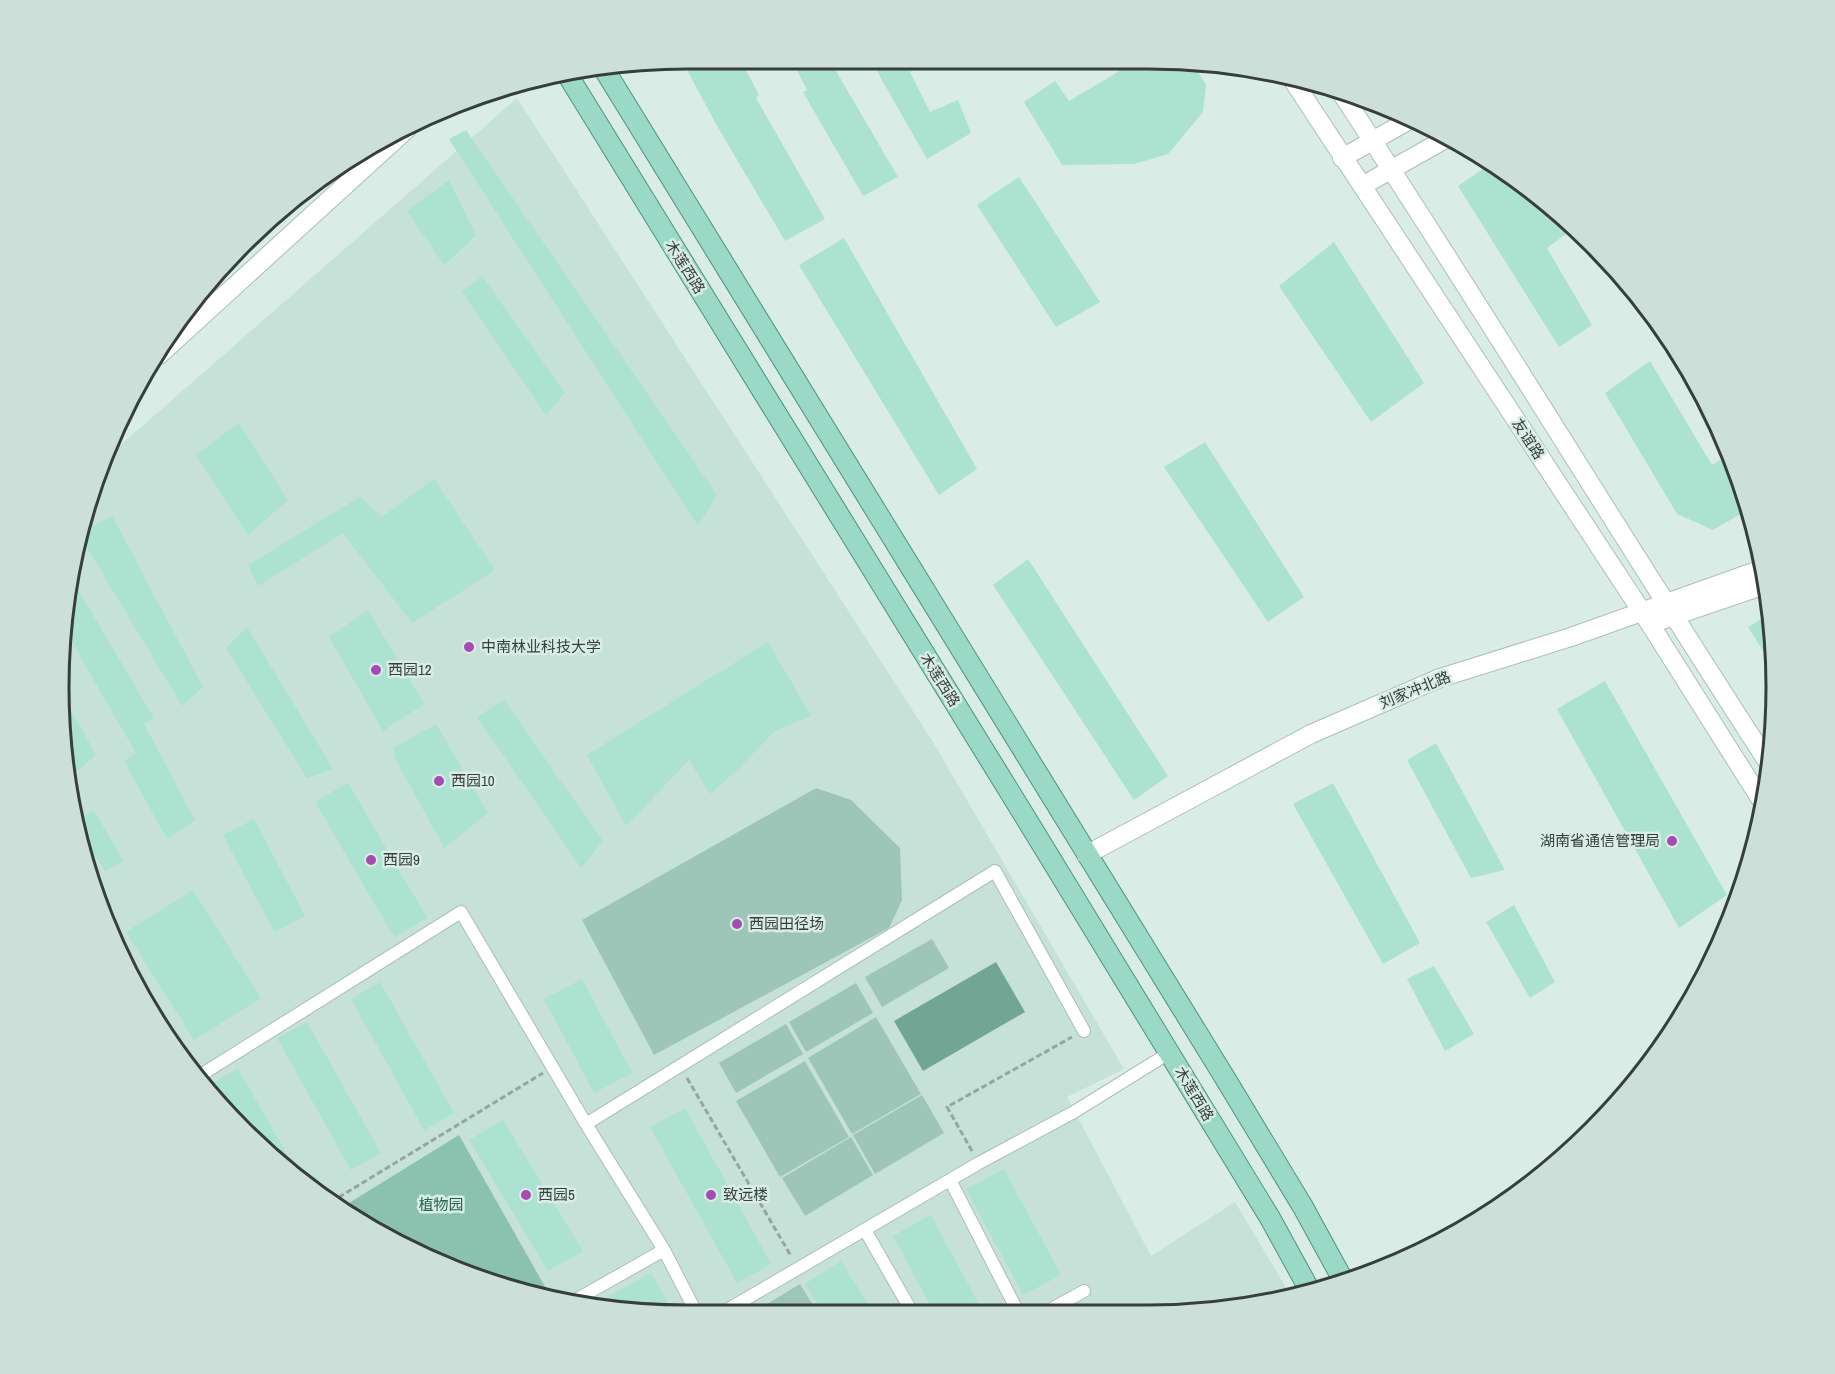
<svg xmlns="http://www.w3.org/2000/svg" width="1835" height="1374" viewBox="0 0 1835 1374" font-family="'Archivo Narrow','Noto Sans SC',sans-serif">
<rect width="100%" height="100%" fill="#d9ede6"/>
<!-- built -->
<path fill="#c6e1d8" d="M517,98l416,644 191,327 -57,28 84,159 84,-54 55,92 -60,16 -584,4 -122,-20 -151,-63 -100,-71 -85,-91 -45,-68 -51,-112 -32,-161 11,-163 36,-108z
M1550,1167l-20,19 -142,82 -11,3z"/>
<!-- green -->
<path fill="#9ec6b8" d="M816,788l35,12 49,48 2,52 -13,28 -235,127 -72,-135z
M932,939l17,29 -67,39 -17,-30z
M856,983l17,30 -67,39 -17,-30z
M876,1017l45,77 -69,40 -44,-76z
M786,1024l17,30 -67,39 -17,-30z
M805,1061l44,76 -69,40 -44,-76z
M922,1095l22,38 -69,41 -22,-39z
M851,1137l22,38 -68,41 -23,-38z
M800,1284l18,29h-66z"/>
<!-- forest -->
<path fill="#8bc1af" d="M459,1135l93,164 -28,-5 -151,-63 -32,-23z"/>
<!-- water -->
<path fill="#71a695" d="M996,962l29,50 -102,59 -29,-50z"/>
<!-- building -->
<path fill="#abe2d0" d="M681,59h59l19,36 -3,3 69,121 -40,22 -69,-117z
M791,59h38l69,118 -35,19 -60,-104 4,-2z
M870,59h63l-23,13 20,40 28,-12 13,33 -44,26z
M1138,60h53l15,25 -3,27 -35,42 -34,10 -72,1 -38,-63 31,-21 14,20z
M466,130l251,365 -19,31 -249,-387z
M1493,162l76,61 4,6 -26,19 45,77 -33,22 -101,-161z
M1019,177l81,125 -44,25 -79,-122z
M449,180l27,56 -32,29 -37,-54z
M844,238l133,231 -38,26 -140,-230z
M1334,242l90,141 -53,39 -92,-136z
M482,276l83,117 -19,22 -84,-123z
M1650,361l62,104 17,-11 20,55 -36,21 -36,-16 -72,-121z
M239,423l49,77 -40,35 -52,-80z
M1205,442l99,155 -36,25 -104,-155z
M434,479l61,91 -83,53 -69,-90 -85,53 -10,-21 112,-68 22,20z
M112,516l91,171 -21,19 -102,-170 1,-3z
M1028,559l140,217 -34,24 -141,-215z
M70,576l84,142 -10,6 51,96 -28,19 -43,-78 12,-8 -70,-121z
M368,610l56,94 -41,27 -54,-94z
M1770,614l5,32 -1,22 -26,-41z
M247,627l86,142 -26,9 -81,-130z
M768,642l43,74 -35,14 -39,40 -27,24 -21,-34 -63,66 -39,-71z
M1605,681l122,214 -48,33 -122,-219z
M62,693l34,62 -26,22 -10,-49z
M504,700l99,141 -22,27 -104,-151z
M436,724l52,89 -44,35 -50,-92 2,-1 -3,-7z
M1436,743l69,127 -34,8 -64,-118z
M348,783l79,135 -33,19 -79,-135z
M1333,783l87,160 -37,21 -90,-160z
M94,811l30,50 -19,10 -24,-36 -3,-16z
M254,819l51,97 -31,16 -51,-97z
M193,890l68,108 -67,42 -68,-108z
M1514,905l41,77 -25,16 -44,-76z
M1434,966l40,68 -29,17 -38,-72z
M582,979l50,94 -38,20 -50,-94z
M380,982l74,131 -30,17 -73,-131z
M307,1022l74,131 -30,17 -74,-132z
M238,1068l63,112 -28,-20 -55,-58 -9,-17z
M685,1108l86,156 -34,19 -87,-156z
M503,1120l80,131 -35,20 -79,-131z
M1004,1169l57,106 -38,20 -57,-106z
M931,1215l52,97h-49l-41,-76z
M841,1261l33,52h-51l-18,-29z
M651,1273l23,41h-28l-30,-5 -7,-13z"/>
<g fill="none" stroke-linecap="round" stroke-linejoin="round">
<defs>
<path id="street" d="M196,1078l265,-166 125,212 78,126 33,64
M586,1124l409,-253 89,160
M950,1180l68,132
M865,1230l47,82
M572,1302l92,-52
M1048,1311l36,-20
M720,1314l259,-151 95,-51 95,-59"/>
<path id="secondary" d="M1290,76l360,548 113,179
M1340,91c147,223 285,452 431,676
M1342,158l71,-40
M1362,186l87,-49
M159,355l249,-227
M1662,620l103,-35
M1086,855l225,-121 129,-56 131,-41 191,-68"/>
<path id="primary" d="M604,69l621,1009 78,129 40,73
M567,74l460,746 243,398 39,71"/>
</defs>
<!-- street casing -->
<use href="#street" stroke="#abbeb7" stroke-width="14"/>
<!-- secondary casing -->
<use href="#secondary" stroke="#abbeb7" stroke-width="20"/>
<!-- primary casing -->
<use href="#primary" stroke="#4d927e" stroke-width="22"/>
<!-- path -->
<path stroke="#96a5a0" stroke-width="3" stroke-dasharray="6 3" stroke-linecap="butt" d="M687,1078l104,178
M972,1151l-25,-44 125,-70
M331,1202l212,-129"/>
<!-- street -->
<use href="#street" stroke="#fff" stroke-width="12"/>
<!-- secondary -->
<use href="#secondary" stroke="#fff" stroke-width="18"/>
<!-- primary -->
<use href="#primary" stroke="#9bd9c7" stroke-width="20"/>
</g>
<!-- markers -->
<g fill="#a64ab4" stroke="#d9ede6" stroke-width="2">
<circle cx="469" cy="647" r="6"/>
<circle cx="376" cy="670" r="6"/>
<circle cx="439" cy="781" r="6"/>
<circle cx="1672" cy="841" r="6"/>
<circle cx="371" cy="860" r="6"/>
<circle cx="737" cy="924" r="6"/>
<circle cx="526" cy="1195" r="6"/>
<circle cx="711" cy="1195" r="6"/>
</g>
<g text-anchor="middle" stroke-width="5" stroke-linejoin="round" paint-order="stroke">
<!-- street labels -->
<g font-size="15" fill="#373f3c" stroke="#d9ede6">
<text transform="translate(685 267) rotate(58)" y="5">木莲西路</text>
<text transform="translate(1528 439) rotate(57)" y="5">友谊路</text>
<text transform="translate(940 680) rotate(58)" y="5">木莲西路</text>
<text transform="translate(1415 690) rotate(-22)" y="5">刘家冲北路</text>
<text transform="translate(1194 1094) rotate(59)" y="5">木莲西路</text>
</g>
<!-- poi labels -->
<g font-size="15" fill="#373f3c" stroke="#d9ede6" text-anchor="start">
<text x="481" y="652">中南林业科技大学</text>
<text x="388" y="675">西园12</text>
<text x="451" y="786">西园10</text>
<text x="1660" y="846" text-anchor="end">湖南省通信管理局</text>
<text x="383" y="865">西园9</text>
<text x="749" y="929">西园田径场</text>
<text x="538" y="1200">西园5</text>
<text x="723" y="1200">致远楼</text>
</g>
<!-- park labels -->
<g font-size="15" fill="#206351" stroke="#d9ede6">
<text x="441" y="1210">植物园</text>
</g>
</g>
<!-- crop -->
<path d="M0 0H1835V1374H0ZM687 69H1148A618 618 0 0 1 1766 687V687A618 618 0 0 1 1148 1305H687A618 618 0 0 1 69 687V687A618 618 0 0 1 687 69Z" fill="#ccdfd8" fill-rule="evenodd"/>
<path fill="none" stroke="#373f3c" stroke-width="3" d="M687 69H1148A618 618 0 0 1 1766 687V687A618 618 0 0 1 1148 1305H687A618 618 0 0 1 69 687V687A618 618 0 0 1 687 69Z"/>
</svg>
